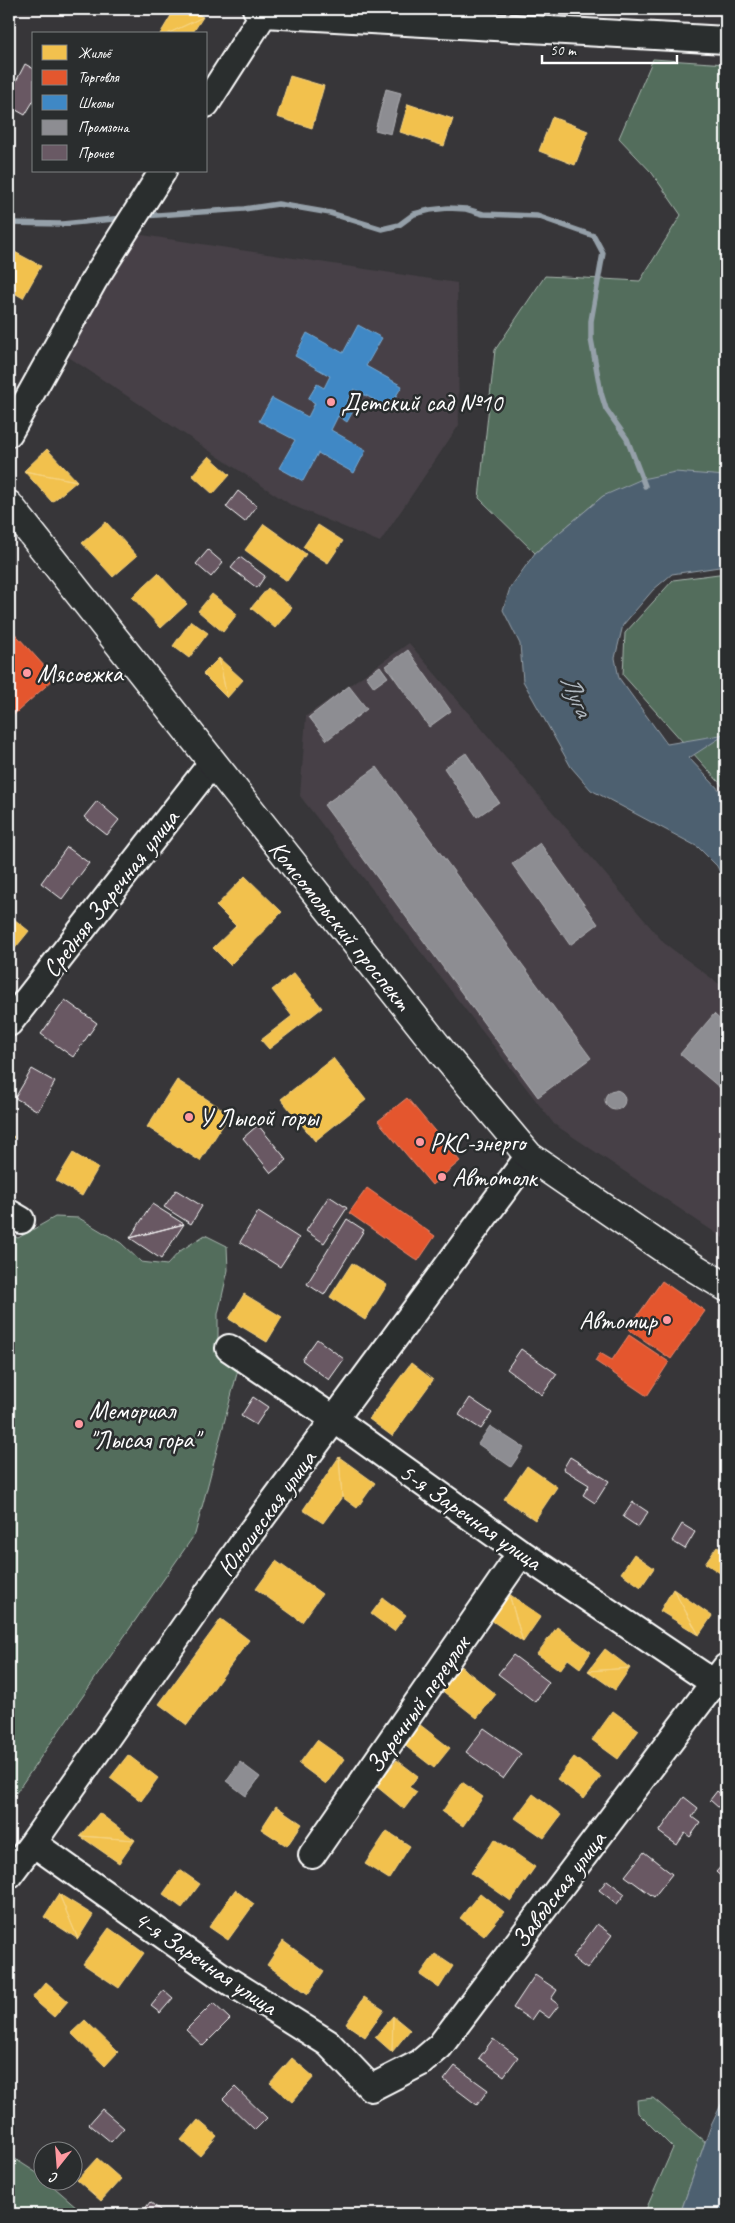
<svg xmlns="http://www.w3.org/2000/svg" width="735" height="2223" viewBox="0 0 735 2223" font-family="Caveat,sans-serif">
<rect width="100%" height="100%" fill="#373639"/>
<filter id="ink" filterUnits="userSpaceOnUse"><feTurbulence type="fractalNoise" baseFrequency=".02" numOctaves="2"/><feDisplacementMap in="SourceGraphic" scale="10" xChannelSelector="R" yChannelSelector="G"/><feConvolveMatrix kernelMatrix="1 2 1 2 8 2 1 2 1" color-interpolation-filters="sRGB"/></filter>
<g filter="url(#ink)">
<!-- built -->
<path fill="#464046" d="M136,234l321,49 2,142 -79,117 -89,-37 -227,-151z
M409,643l255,300 62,46v251l-172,-116 -254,-328 6,-80z"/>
<!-- green -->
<path fill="#526d5c" stroke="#a8b6ae" d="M653,59l73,5v412l-123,20 -68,57 -56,-55 16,-148 50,-74 95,5 41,-66 -29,-42 -33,-35z
M726,573v217l-103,-115 2,-42 48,-53z
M55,1217l24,1 42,25 20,19 26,3 13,-14 25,-16 22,11 1,24 -10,44v36l22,12 -45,172 -186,269v-569l9,4z
M653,2098l52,44 -25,72h-36l29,-66 -35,-35 -1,-13z
M9,2155l31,20 2,5 5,1 38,33h-76z"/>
<!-- water -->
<path fill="#4e6070" stroke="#95a0a9" d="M675,472l51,4v90l-54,8 -19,16 -30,35 -8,33 4,20 48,66 59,-10 -37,24 37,39v88l-9,-19 -19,-19 -107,-57 -20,-23 -48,-86 -3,-37 -17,-34 7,-22 25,-35 68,-57 39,-17z
M726,2094v120h-46l30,-86z"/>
<!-- homes -->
<path fill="#f2c14e" stroke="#f6d483" d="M175,9h15l13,8 -36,17h-7z
M203,17l-11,17h-25z
M290,76l34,10 -12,42 -35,-11z
M408,104l45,15 -9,27 -44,-14z
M552,117l36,14 -13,34 -36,-14z
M9,249l32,17 -18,32 -14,-8z
M47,449l30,32 -53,-10z
M209,456l21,19 -17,19 -21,-19z
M24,471l53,10 -25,21z
M106,522l31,34 -24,21 -31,-34z
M264,524l42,30 -19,27 -42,-31z
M318,525l25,16 -15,22 -25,-16z
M158,573l29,31 -26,24 -29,-31z
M268,588l24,20 -17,20 -24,-20z
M212,594l25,20 -14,18 -25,-21z
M191,621l17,12 -19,25 -16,-12z
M219,658l24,22 -16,18z
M219,658l8,40 -24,-24z
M245,876l37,36 -52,53 -17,-17 23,-22 -20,-20z
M9,915l20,16 -17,21 -3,-2z
M294,973l28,35 -53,41 -8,-9 31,-24 -20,-26z
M333,1058l33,42 -51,41 -34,-42z
M177,1080l53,34 -30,47 -53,-34z
M9,1133l5,4 -5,7z
M73,1153l25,15 -16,28 -26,-15z
M352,1263l35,22 -22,35 -35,-23z
M244,1294l38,23 -15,25 -38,-23z
M726,1349v18l-7,-5z
M411,1363l22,17 -41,56 -23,-17z
M339,1457l36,26 -18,25 -15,-11z
M339,1457l3,40 -19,26 -20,-13z
M527,1466l30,21 -22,33 -31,-21z
M717,1546l9,6v25l-21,-14z
M634,1554l20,14 -13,19 -20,-14z
M276,1561l46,33 -20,28 -46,-33z
M673,1589l39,27 -13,19z
M673,1589l26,46 -39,-24z
M509,1594l32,22 -18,26z
M509,1594l14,48 -32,-22z
M383,1598l23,17 -12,16 -23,-17z
M221,1619l28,21 -62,85 -28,-21z
M557,1627l34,25 -11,16 -12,-9 -8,11 -23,-16z
M605,1649l25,19 -42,3z
M459,1665l37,29 -19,24 -37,-29z
M630,1668l-15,22 -27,-19z
M613,1711l26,19 -21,29 -26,-19z
M419,1724l31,24 -16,20 -31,-24z
M317,1740l27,19 -18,25 -27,-20z
M128,1755l30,23 -17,23 -31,-23z
M574,1757l27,20 -17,22 -27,-20z
M397,1760l21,16 -9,11 8,5 -13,17 -28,-23z
M462,1782l21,15 -20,29 -21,-14z
M533,1794l28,21 -17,23 -29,-20z
M276,1806l26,18 -15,22 -26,-17z
M99,1813l36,27 -55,-4z
M387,1831l23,15 -21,33 -24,-15z
M80,1836l55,4 -16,23z
M495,1839l40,28 -24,34 -40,-28z
M180,1870l20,14 -18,24 -19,-14z
M235,1890l19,14 -26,36 -19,-13z
M480,1893l24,19 -20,24 -24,-18z
M59,1894l34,21 -15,24z
M59,1894l19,45 -34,-22z
M109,1928l35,25 -25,35 -36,-24z
M283,1941l41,30 -16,23 -41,-29z
M435,1954l18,12 -14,22 -19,-13z
M46,1982l22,19 -14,16 -22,-19z
M364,1997l20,13 -19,27 -19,-13z
M393,2016l17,14 -18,22z
M393,2016l-1,36 -17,-15z
M85,2020l33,32 -13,14 -34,-33z
M292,2058l22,19 -22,25 -22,-19z
M198,2120l19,16 -17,20 -19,-16z
M97,2158l24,21 -20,22 -24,-21z"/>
<!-- shops -->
<path fill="#e4572e" stroke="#ec896d" d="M9,627l46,51 -46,41z
M407,1098l53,63 -28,24 -54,-64z
M367,1188l68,48 -17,25 -69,-48z
M662,1281l43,30 -34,48 -43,-30z
M629,1335l40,27 -22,34 -52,-35 5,-8 12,7z"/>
<!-- schools -->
<path fill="#3f88c5" stroke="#79acd6" d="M358,325l24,13 -16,28 36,20 -13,22 -35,-19 -7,12 9,5 -9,16 -9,-6 -7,14 35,20 -12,23 -36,-20 -15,28 -24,-13 16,-28 -36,-19 13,-23 36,19 7,-14 -7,-4 9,-15 7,4 6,-12 -35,-20 12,-23 36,20z"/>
<!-- industry -->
<path fill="#8d8d92" stroke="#afafb3" d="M386,89l15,4 -10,41 -16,-4z
M408,650l43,61 -22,16 -43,-61z
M380,666l8,11 -14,10 -8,-11z
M349,686l18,23 -40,31 -18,-23z
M466,753l33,49 -22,15 -33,-49z
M377,767l214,291 -53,39 -214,-292z
M540,843l58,81 -28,21 -58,-81z
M714,1014l12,11v68l-46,-39z
M605 1100a10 10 0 1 1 20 0a10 10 0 1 1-20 0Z
M490,1426l34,22 -13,19 -33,-23z
M240,1762l20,15 -14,19 -20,-15z"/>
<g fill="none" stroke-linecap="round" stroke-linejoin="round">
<!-- stream -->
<path stroke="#95a0a9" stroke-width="5.5" d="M143,216l101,-7 34,-5 52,9 52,16 17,-4 15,-11 16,-4 18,-2 18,1 17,5 54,2 57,20 9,17 -12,68v18l10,54 5,16 21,30 18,47
M9,223l53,1 62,-6"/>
</g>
<!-- building -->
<path fill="#695964" stroke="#fff" d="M25,64l9,5v31l-9,15 -16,-9v-11z
M238,491l19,15 -12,16 -19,-15z
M208,550l15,13 -12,14 -15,-13z
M240,557l25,19 -8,12 -26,-20z
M97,801l22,19 -12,15 -23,-18z
M67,847l22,16 -27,36 -21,-16z
M65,1000l32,23 -24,34 -32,-23z
M32,1069l23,13 -17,29 -23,-13z
M258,1125l29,35 -16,13 -28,-35z
M176,1190l26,16 -11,18 -27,-17z
M329,1196l18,12 -23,35 -18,-12z
M152,1204l32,20 -54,14z
M258,1212l41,26 -19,29 -40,-25z
M347,1219l17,11 -40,65 -17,-11z
M184,1224l-23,35 -31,-21z
M317,1339l27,20 -15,21 -27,-20z
M521,1349l36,25 -15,21 -35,-26z
M253,1397l15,10 -12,18 -15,-9z
M470,1398l22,15 -11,16 -22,-14z
M570,1457l39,24 -14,22 -12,-8 6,-10 -26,-16z
M633,1502l15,10 -10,15 -15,-10z
M682,1524l13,8 -10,17 -13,-8z
M513,1655l36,27 -14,20 -37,-28z
M484,1728l37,26 -18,25 -37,-27z
M717,1791l9,7 -7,10 -9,-8z
M684,1797l14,11 -6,9 8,6 -10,14 -5,-4 -8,12 -18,-13z
M644,1852l28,22 -18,23 -29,-21z
M726,1861v20l-10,-9z
M607,1880l18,14 -8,10 -18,-14z
M597,1924l15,11 -25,34 -15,-11z
M535,1975l22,15 -6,9 8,6 -10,13 -11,-8 -7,10 -18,-12z
M164,1990l9,8 -13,15 -9,-7z
M213,2003l17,16 -27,27 -17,-16z
M493,2039l25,18 -14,19 -25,-18z
M455,2066l33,24 -11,15 -33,-25z
M235,2087l32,31 -12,12 -32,-31z
M102,2109l22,19 -13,14 -22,-18z
M150,2202l15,12h-24z"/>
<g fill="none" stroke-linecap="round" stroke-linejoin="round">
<defs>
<path id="minor" d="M256,9l8,5 462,26
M206,104l61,-95
M9,433l85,-153 69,-109
M9,1023l203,-260
M9,1213l12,7
M229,1348l105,71 187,134 193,130
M33,1843l188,133 107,67 43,45 49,-25 20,-17 286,-379
M312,1855l209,-302
M9,1875l24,-32 215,-307 281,-380"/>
<path id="major" d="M9,505l433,547 87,104 141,97 56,34"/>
</defs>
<!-- minor casing -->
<use href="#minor" stroke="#fff" stroke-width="30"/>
<!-- major casing -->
<use href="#major" stroke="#fff" stroke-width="31"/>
<!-- minor -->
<use href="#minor" stroke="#2a2d2e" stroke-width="26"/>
<!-- major -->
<use href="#major" stroke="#2a2d2e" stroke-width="28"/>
</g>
</g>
<!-- markers -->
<g fill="#ff9aa2" stroke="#2a2d2e" stroke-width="2">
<circle cx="331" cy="402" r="5"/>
<circle cx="27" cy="673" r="5"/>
<circle cx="189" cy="1117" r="5"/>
<circle cx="420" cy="1142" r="5"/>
<circle cx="442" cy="1177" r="5"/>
<circle cx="667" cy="1320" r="5"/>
<circle cx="79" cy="1424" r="5"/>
</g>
<g text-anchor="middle" stroke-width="5" stroke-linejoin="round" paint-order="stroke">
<!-- poi labels -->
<g font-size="25" fill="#fff" stroke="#2a2d2e" text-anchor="start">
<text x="341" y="411">Детский сад №10</text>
<text x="37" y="682">Мясоежка</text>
<text x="199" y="1126">У Лысой горы</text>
<text x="430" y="1151">РКС-энерго</text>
<text x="452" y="1186">Автотолк</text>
<text x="657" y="1329" text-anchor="end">Автомир</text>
<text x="89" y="1419">Мемориал<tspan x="89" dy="29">"Лысая гора"</tspan></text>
</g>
<!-- street labels -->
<g font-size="25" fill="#fff" stroke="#2a2d2e">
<text transform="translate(110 893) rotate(-52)" y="9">Средняя Заречная улица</text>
<text transform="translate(341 925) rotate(51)" y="9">Комсомольский проспект</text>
<text transform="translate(266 1513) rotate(-54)" y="9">Юношеская улица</text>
<text transform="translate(471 1516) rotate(35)" y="9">5-я Заречная улица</text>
<text transform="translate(417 1704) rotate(-55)" y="9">Заречный переулок</text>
<text transform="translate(558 1889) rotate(-53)" y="9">Заводская улица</text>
<text transform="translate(206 1962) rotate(34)" y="9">4-я Заречная улица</text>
</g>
<!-- water labels -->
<g font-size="26" font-style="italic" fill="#afb7bf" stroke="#2a2d2e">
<text transform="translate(577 695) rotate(66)" y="9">Луга</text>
</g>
</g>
<!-- margin -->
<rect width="735" height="2223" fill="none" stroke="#2a2d2e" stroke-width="30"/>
<rect x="15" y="15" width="705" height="2193" fill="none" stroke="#fff" stroke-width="2" filter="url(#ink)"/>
<!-- legend -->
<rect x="32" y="32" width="175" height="140" fill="#2a2d2e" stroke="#7f8182"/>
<rect x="42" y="45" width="25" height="15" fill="#f2c14e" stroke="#7f8182"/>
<text x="78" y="58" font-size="15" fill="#ffffff">Жильё</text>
<rect x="42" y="70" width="25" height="15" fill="#e4572e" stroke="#7f8182"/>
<text x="78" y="82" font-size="15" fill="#ffffff">Торговля</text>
<rect x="42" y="95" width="25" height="15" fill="#3f88c5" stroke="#7f8182"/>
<text x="78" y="108" font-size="15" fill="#ffffff">Школы</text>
<rect x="42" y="120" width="25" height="15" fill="#8d8d92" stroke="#7f8182"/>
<text x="78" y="132" font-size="15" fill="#ffffff">Промзона</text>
<rect x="42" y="145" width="25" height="15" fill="#695964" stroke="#7f8182"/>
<text x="78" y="158" font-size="15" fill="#ffffff">Прочее</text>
<!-- north arrow -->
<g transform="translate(58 2166) rotate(197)"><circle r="24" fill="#2a2d2e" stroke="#7f8182"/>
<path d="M0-4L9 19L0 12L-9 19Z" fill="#ff9aa2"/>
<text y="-8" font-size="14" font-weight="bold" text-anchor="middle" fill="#ffffff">С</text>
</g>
<!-- scale -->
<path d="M542 55v8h135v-8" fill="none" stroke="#ffffff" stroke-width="2.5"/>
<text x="550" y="55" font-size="15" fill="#ffffff" stroke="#2a2d2e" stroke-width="4" paint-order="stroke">50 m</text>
</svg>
